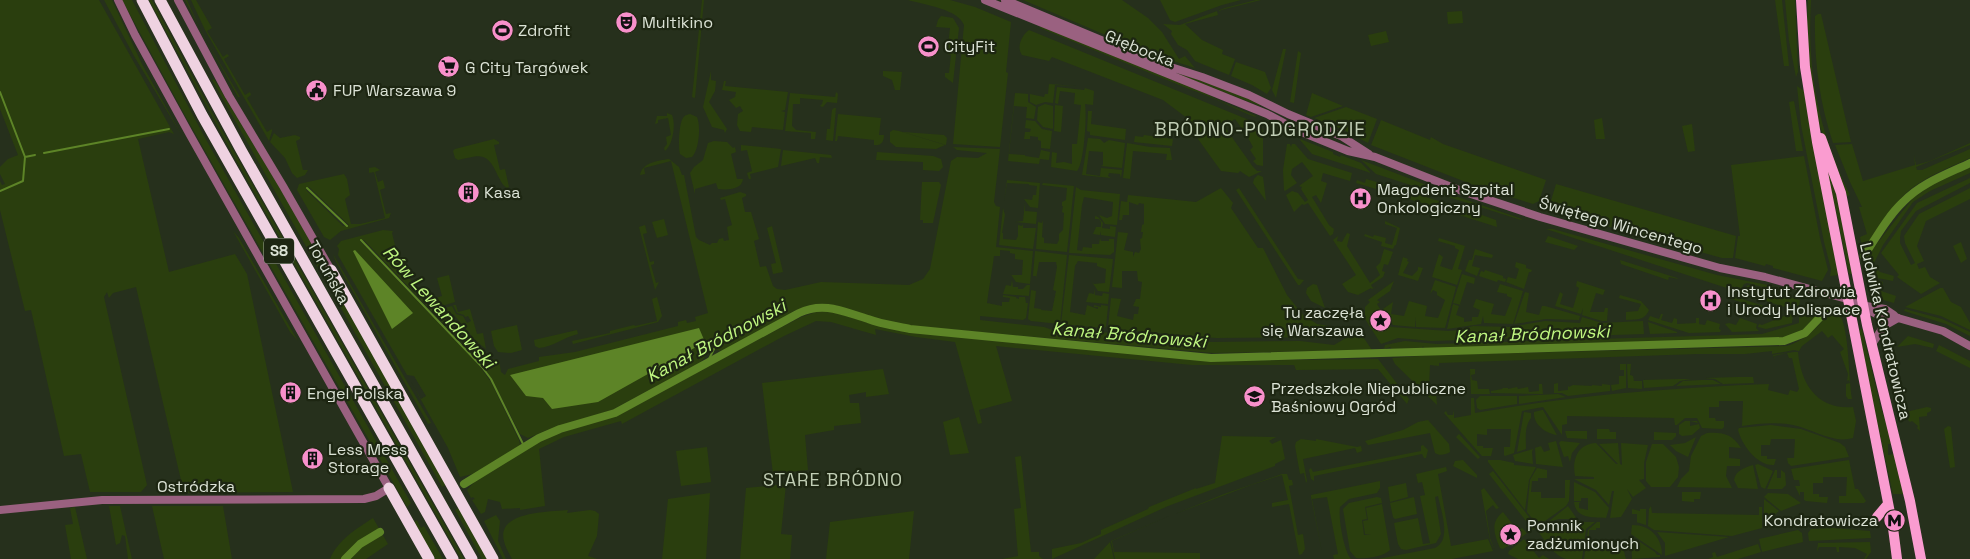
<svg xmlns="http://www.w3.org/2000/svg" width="1970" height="559" viewBox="0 0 1970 559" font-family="'Space Grotesk',sans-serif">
<rect width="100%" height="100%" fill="#26301c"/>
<!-- green -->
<path fill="#2a3e0e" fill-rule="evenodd" d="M0,0h99l75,134 -5,-2 -31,7 31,133 66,-18 12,20 46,218 -109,1 -48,-206 -23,6 -4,5 -2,-6 -3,5 43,188 -6,7h-51l-9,-38 -17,2 -33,-146 -6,1 -25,-101v-29l2,4 3,-1 -5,-10v-7l8,-8 10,-4 -18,-46z
M104,0h8l30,64 40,72 -48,-80z
M122,0h10l72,136 207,367 -4,4 -220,-388z
M149,0h3l62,116 250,443h-3l-228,-404z
M185,0h2l15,33 38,64h-2c-18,-32 -36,-64 -53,-97z
M191,0h5l16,28 -5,3 16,26 4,-3 2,2 -5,3 21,36 5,-3 1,3 -4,3 20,34 5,-3v2l-3,10 -64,-111z
M702,0h2l-9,98 -3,-1z
M908,0h42l25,7 36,15 -5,50 2,1 -8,74 -47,-3 11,-119c-6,-16 -39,-20 -56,-25z
M1023,0h99l26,18 14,14 17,27 6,-3 10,12 -47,-15z
M1160,0h81l-19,5 -47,17 -5,-2z
M1256,0h5l-44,11 1,4 -33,9 17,16 21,10 -1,4 13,5 -6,16 -34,-14 -8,-11 -9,-5 -7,-11 1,-3 -9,-7 17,1 45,-17z
M1775,0h7l7,66h-5z
M1785,0h10l3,72 -2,5 -7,-36z
M1808,0h3c-4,73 7,129 39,195l-3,1 -28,-72 -8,-40 -5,-45z
M1462,11l1,12 -15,1 -1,-12z
M1818,14h3l30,128 -18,1c-14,-42 -19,-84 -18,-127z
M941,16l12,2 6,10 -6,55 -8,-6v-4h4l2,-18 -4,-1 3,-26 -14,-1 2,-7z
M1041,26l158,64 21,11 36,15 -1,1c-21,-8 -43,-21 -66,-28l-149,-61z
M1029,30l220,90 13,9 1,4v33l-6,-1 -4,-4 3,-2 -6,-9 3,-3 -7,-13 7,-5 -2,-3 -8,4 -8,-11 -11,7 29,41 4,4h5l-13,6 -9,-6 -2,2 -17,-2 -33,-46 3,-4 -28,-21 -111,-43 -3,4 -27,-6c-6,-8 0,-20 7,-25z
M1386,31l3,11 -18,4 -3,-11z
M1283,49h3l-10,49 -4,-8z
M1298,51l3,2 -7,50 -4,-1z
M1236,62l29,10 6,16 -4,6 -15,-9 -21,-9z
M711,71v9l5,1 -1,10 -6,11 18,27 -2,4 -1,-3 -12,-3 -9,-20z
M883,71l19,1 -2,18h-5l-3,-10 -9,-4z
M1169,71l29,8 63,24 -1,3z
M214,79l71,117 162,288 -5,3 -230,-407z
M724,81h2l-1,5 63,6 -3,18 -4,1 4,1 -2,18 -31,-3 -1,5 -11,-1 -3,-6 1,-11 5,-3 -3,-5 -4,2 -7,-8 6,-3 1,-5 -14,-2z
M1049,84l27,2 -21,-1 -2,18 -8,-1 -9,3 -6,-3v-8l14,3 1,-3h3z
M1797,86l7,5 35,184 -9,1 1,-7 -7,-27 -23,-117z
M1057,87l27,3 1,-2 9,3 -1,14 -8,-1c2,12 -1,60 -8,67l-26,-4 1,-15 5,1 -1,10 8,-1 8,2v-20h5l4,-39 -7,-1 1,-11 -15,-2 -2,13 -3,-1z
M836,92l2,2 -1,9 -10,-1 -4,5 -3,-1 2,-2 1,-4 -23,-2v6h-7l-1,22 4,4 20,2 -1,7h-4v-6l-26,-2 5,-38 45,4z
M1015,93l13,1v8l8,5 -2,12 -8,-1 1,-11 -13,-1 -5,48 16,1v1l14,2 2,-8 9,2 -1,8 -9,-1 -1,5 -31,-3z
M1312,93l31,13 -32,11 -5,-2z
M1794,101l9,50h-7l-7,-49z
M1045,104l8,2v23l-10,-2 -6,-7 1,-13z
M1055,105l8,1 -2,26 -7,-1z
M1346,107l31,12 -9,24 -24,-13 -30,-12z
M834,108h2l-3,33 -7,-1 1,-11h3l2,-19z
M1088,111h4l-1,13 35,5 -1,11 -35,-5v-3l-3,-1z
M667,113l5,2c4,9 1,30 -7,36l-1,-3 3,-4 -1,-7 5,-2 -3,-17 -10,2v3l-3,1 2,-8h10z
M690,114l7,3c4,9 2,33 -5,40l-6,1 -6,-4c-2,-6 -1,-31 3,-36 2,-3 3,-3 7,-4z
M838,114l43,4 -2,17h5c0,7 -3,11 -10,10v-5l-36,-4 -1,5h-2z
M1602,118l3,21h-9l-2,-19z
M1026,120l9,1 7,8 10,2 -2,18 -9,-1v-7l-3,-1v-3l-8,-1v3h-6l1,-7h5l1,-3 -6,-1z
M1381,120l49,20 1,-3 12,7 103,36 -7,21 -6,3 -57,-18 -105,-41z
M1692,124l3,27 -7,1 -6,-26z
M893,130l6,1 46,14 -9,4 -40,-2 -6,-5v-10z
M903,132l41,3 3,3 -1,7z
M274,133l6,5 15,-3 5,2v2l-4,2 7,29h5l-3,5 -8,3 -5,-5 -7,-15 -15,-16z
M1144,135l29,4 -1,7 -38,-4 1,-6 8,1z
M1088,138l12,1 4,4 5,-3 16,3 -3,25 -21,-2 2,-1v-13l-14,-1 -3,23 14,2 1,-8 21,2 -1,8 -1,-4 -11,-1 -1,3 3,2 -29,-3z
M494,139l5,3v2l-5,1 6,25 5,-1 4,18 -2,1c-5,-3 -6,-7 -9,-12 -11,-25 -17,-21 -40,-16l-3,-2 -2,-7 2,-2z
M1300,139l33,13v2l7,3 1,-2 20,8 10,10 -59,-19 -12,-14z
M714,141l13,1 6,6 2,-1 1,5 -5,2 6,25h6c-1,11 -16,11 -25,10l-2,-6 -21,6v5l-5,-21 4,-6 9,-7 5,-17z
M1127,143l23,4 20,1 2,12h-6l1,-6 -34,-3 -3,28 -7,-1z
M1970,143v2l-54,22 1,3h5l48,-21v9c-22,10 -46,19 -64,35 -18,17 -30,40 -43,60l-3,-16 7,-3 -8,-27h3l-12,-25 -15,-37 17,-1 11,37 52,-16 -1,-10 2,10 14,-4z
M1287,144h3l1,3 1,-3h3l13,15 44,14 -2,8 -27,-8 -2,8 6,2 -6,20 -5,-8 -4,2 17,28 5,4 -1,5 -3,2 -22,-33 -4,2 -2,-1 -8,8 -8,-17 6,-4 6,2 7,9 3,-2 -7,-11 1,-2 -3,-1 14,-10 -11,-14 -10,7 -1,6 6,8 -12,8 -1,-1 -1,-20z
M741,145l40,4 -3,18 -28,7 1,5h-2l-2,-6 5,-2 -5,-21 -6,1z
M953,147l47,2 -6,53 2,4 4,1 -4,40 37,4 -3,33 -14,-2 -6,-9 1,2h11l1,-15 -8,-1v-5l-5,-1v-2l-10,-1v6h-6c-2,15 -5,31 -7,47l15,3v-4h7l1,-4 -7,-1v-2l13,2v1l3,1v-2h6l1,6h2l-2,15 -3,2 -43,-4v4l64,7 17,6 18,-3 133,12 88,-1 34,4 12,-7 6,-1 5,-9 15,22 -159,3 -300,-27 -30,-5 -48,-16h-21l-18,5 -71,40 -5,1 -8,-3 -12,15 -88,47 -62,19 -22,9 -8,-4 -27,-53 -13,-19 -116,-122 -4,1 118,123 13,18 28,58 1,4 -2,5 -41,24 -17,4 -12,-29 -37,-66 10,17 5,-3 -12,-20 -7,-1 -69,-120 1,-6 -2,-3 4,-5 42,-11 10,1 -1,2 8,33 7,12 3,1 72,76 7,4 10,1 2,12 4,3 3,-6 31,-8v-4l36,-5 103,-26v-4l8,-2 1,3 9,-2 -1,-4 13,-4 -37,-152 -27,7 1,6 -5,1c3,-13 17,-14 29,-16l10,8 3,8h2l12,62 3,3 11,5 2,-2h5l2,-4 4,-1 1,3 5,-1 -2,-13 5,-2 -7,-26 -4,1 -1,-2 20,-6 6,2v2l-4,2 3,14h6l8,27 -5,2 6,26 6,-1 7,20 4,3 8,1 36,-8 88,3 14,-6 7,-10 21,-108 6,-4 21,1 9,-5 -30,-3z
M783,150l48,5 1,3 -12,-1 -1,6h-2l-2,-5 -34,8z
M877,152l56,4 8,3 2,8 -4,4 -16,-1v-8l-47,-2z
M1822,152l13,31 18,91h-4l-13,-63z
M1804,156l16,82 8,32 -6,11 -49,-13v-2l-7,-2 -1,2 -30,-8 3,-22h2l-9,-71z
M1361,160l97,37 64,22 -1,1 -145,-46z
M375,167l5,3 -5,2 3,10 5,-2 2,8 -5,2 6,24 5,-1 -2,5 -48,13 -11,9 -6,-3 -27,-47 2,-6 45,-10 3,5 3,16 -5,4 6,25h9l25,-6 -11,-46 -5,1v-5zM309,187l40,38 -6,1 -37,-36z
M1970,167v6l-40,18 -17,11 -30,43 -13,26 -3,2 -3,-13 49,-62 18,-13z
M1258,175l5,2 3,24 -13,-18 1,-4z
M1970,178v5l-54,28 -15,20 -1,7v5l11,22 4,-2 -10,-20 -1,-7 15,-22 51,-26v11l-44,22 -9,25 7,15 -7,3 2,5 6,-2 5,10 10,6 -19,11 -24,-17 2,-2 -18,-22 36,-50z
M1366,179l39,11 1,8 -50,-15 1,-3 8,3z
M1007,180l33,3 -2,25 -8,-1 -6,-8 8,1 1,-5h3l1,-9 -8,-1v-1l-22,-1 -3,18z
M922,182h17l2,3 -8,38h-10v-3h-3z
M1043,183l31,3 -7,66 -31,-3 2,-27 4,1 1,-3 -1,17 2,1v5l13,1 2,-4v-6l4,-4 1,-17 -2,-1 1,-6h-1v-4l4,-2 1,-12 -25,-3z
M1556,184l180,52 -3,22h-11l-166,-46 -4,-2 -2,-6z
M1076,187l5,3 39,4 -3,31 -12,-1 -6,-9 8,3 5,-2 1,-14 -29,-5 -2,8 -5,45 5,1 1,-4 9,1v-4h7l1,-6 1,3h8v-2h5v13l-4,3 -41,-2z
M1221,188l12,15 -2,5 27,40h5l24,47 16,20 14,9 17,3 1,7 -3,3 -116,1 -106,-9 -2,-2 3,-29 10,1 -4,17 16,4 1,-6h4l1,-7 -6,-1 3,-7h4l2,-17 -4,-1 -1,-10h-15v17l-10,-1 6,-55 10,1 -4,17 9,2v5l2,-5 4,1 2,-4 -1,-10 2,-1 1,-6h-2l1,-7 2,-1v-20l-5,-1 -1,2 -9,-3v13h-6l-1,5h-3l2,-19 6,1 1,-7 68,7z
M1239,188l59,91 6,1 -4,5h-2l-62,-95z
M1410,192l48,15 -4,5 -46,-13z
M1025,203v8l12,1 -1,12 -21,-2 8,-1z
M1003,208l2,7 -3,18h1v6l13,1 2,-4v-11l4,1 1,-2v4h13l-3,21 -34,-4z
M1462,208l34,12 1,7 -41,-13z
M1095,216l3,1 5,6 -1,5 8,1v-3l6,1 -1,10 -14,-2v-4l-1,4 -7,-1 3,-7h5v-5l-2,-3h-4z
M664,219l4,16 -11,3 -5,-16z
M1385,221l15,7 -4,17h-1l-2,4 -12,-3 1,-4 -18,-6 1,-2 8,3 1,-2 12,3 -1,5 7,2 5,-17 -12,-4z
M645,225l2,8 -4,1 7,28 4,-1v3l-3,1 5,18 3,-1 -4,8 -16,-63z
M772,226l11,46 -10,2 -2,-10 5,-1 -9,-35z
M1546,229h7l164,46 56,11 2,4 -28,-7 -3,1 -5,8z
M233,231l6,7 59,103 -8,-9z
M1347,233l3,1 -3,12 23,37 10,-8 -4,-8 4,-4 4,-14 9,3 -5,13 -4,-1 -2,7 3,1 -2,5 -12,8 2,3 4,-2 -5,3 -1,-1 -13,7 -10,-3 -6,-8 14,-9 -23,-35 5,-4 -1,5 5,1z
M1548,236l30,10 -4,4 -29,-8z
M1439,238l26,8 -7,23 4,1 -5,15 -25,-8 7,-23 4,3 -3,9 12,4 7,-20 -4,-2v-2l-17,-5z
M1961,242l6,17 -6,4 -8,-17z
M1475,249l18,6 -1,3 -17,-3 -3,11 8,2 -3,8 -12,-5 4,-11h3z
M1035,251l32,4 -7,69 -29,-3 -3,-2 3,-29 5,1 -2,17 7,1v1l11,1 4,-20 -3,-1 4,-23 -1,-5h-17l-3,17 1,-3h-4z
M333,254l98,169 -3,1 -92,-162z
M1069,255l44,4 -4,33 -11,-1 -6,-9 2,2 11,-1 1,-14 -9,-3v-3l-19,-2 -3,5 -5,46 15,3 2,-10 11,4v-2h-4v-2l7,2v-2l7,1 -2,21 -3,1 -42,-4z
M1403,257l5,2 -1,2 2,1 -6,11 9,3 6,-6v-3l5,1 -5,13 -20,-6z
M1620,260l57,18 1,1 -9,-2 -1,3 -47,-16z
M1516,262l10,3v3l6,2 -1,2h-2l-5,17 -18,-7 2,-5 8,2 3,-10 -4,-2z
M1875,267l5,5 14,4 -1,5 -26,-5z
M1485,270l18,6v2l3,1 1,-2 -2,5 -7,-2 -1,2 -18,-6 2,-5 3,1z
M1462,274l13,4 -1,6 -7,-2 -7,22 1,1 -8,-2z
M449,275l6,27 -13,4 -6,-8 6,-2 -5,-18z
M1869,278l14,4 -2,9 15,5 -2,7 -21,-6 -2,-5z
M1012,280l1,7h5v2h5l4,-4h3l-1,11 -26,-2 3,-9 5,1z
M1435,280l21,7 -11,41 -29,-1v-10l-1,10 -22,-2 -10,-16 10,-7 -2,12 13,2 5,-15 18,5 -2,10 13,2 7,-18 -8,-5v-3l-4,-2 -3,4z
M1394,281l-4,10 -13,9 3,2 -3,2 14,23 57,4 12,-1 13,-4 37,1 35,-6 35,2 2,-6 20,6 41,-2 1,13 -212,7 -34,-3 -17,6 -16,-25v-12l5,-5 -2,-2z
M1577,281l28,9 -2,5 -7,-2 -6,19h14l1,-4h3l-1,13h-5l-20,-6 1,-7 -2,6 -26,-8 5,-14 3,2 -3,10 13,4 6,-20 -3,-2z
M1313,284l4,1 8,23 -14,-7 -5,-8 1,-5z
M1500,284l23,7 -10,33 -29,-1 -1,-7 -2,8 -34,5 6,-25 6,2 -3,9 8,3v4l8,-1v-4h6l2,-7 -7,-3 3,-8 18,5 -3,10 14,2 7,-18 -5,-2v-2l-10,-2z
M1748,285l52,15 -1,6 -8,3 -50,-16z
M1094,288l1,7 7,1 1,-3 6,1 -1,10 -22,-2 3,-9 5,1z
M1940,288h3l8,14 10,5 9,16v7l-29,-14 -36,-9z
M1525,292l4,1 -3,19 13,3 3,-9h3l35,10 -1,4 -33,-1 -32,5z
M1620,295l21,6 8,9c-5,11 -11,9 -23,10v-8l12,-1 3,-7 -22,-6z
M1729,295l54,17 -5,2 -50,-16z
M657,297l5,19 -4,6 -85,22 -1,-3 38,-8v-2l24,-6 1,1 22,-5 -5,-22z
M453,305h3l2,7 12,-3 7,25 6,-1 3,16 -10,-8 -22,-26 -5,-2 -5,-5 8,-2 4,8 7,2 4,7 4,-2 -3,-5 -3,1 -1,-2 -7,-2z
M1816,305l9,3c-7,8 -15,19 -25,24 -22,12 -96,9 -124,9l-1,-1 -1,1 -236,8 -14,-1 -1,-2 -1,2 -30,1 -2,-2 -6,2 1,-4 20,-4 31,3 326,-10 37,-11v-11z
M1832,309l7,3c11,21 9,63 13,87h-4l-2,-3v-12l4,-1 -1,-3 -2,1 1,-7 -8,-22 4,-3 -12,-14 -4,3 -6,-7 -20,15 -3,5 -5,-1 -22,4v-3l-27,3h-48l-258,9v3l-9,-1 -1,22 1,3 6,2 1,13 -42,-41 -3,-6 40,-3 354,-9c20,-5 34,-21 46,-37z
M1905,309l37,10 28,13v4l-24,-12 -42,-13z
M830,311l42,13 42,8 295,29 169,-2 31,40 -2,5 -29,-35 -82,1 -2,-5h-102l-196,-19 16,55 -33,9 3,13 -4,1 -23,-82 -39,-5 -41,-8 1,6 -45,-13 -15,-1 -32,15 -162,88 -1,-3 -57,16 -25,12 6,57 -25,4v-2l-18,1 -2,-7 -12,-3 -3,13 -4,2 -9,-14 3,-1 -2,-2 -2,1 -4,-8 13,-14 58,-35 81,-28 182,-96 15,-5z
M1661,314h2l-2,6 11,3 2,-5 3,1v5l19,-1v-5h3v6l6,1 2,-5 13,4 -1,5 2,1 -1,2 -31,1 -41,-13 2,-4 9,3z
M1789,314h4l-1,9 -26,6 -8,-2 1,-3 3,1z
M1740,318l17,6 -1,4 3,3 -27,1 -7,-8 4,-1 7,2z
M1648,322l29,10v1l-27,1z
M517,325l5,25 -11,3 -13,-1 -4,-6 -3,-15z
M1862,329l18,76 13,39h-5v11l7,-1 10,40h-12l-36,-164z
M577,330l1,4c-14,3 -25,13 -39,14l-4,-2 -1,-6z
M1908,336l26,8 -1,4 -18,-4 -18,3z
M1939,345l31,16v7l-34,-17z
M1794,352h4c3,33 20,58 55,55l3,14 -3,17c-20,6 -40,-9 -60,-13 -17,-3 -34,-2 -51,1l1,-25h-24v6h-10v11h6l1,3h8v6l-2,2 -20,-1 -5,-10h-12l-8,7h-2l-1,-7 -107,-2v8l-5,1v10l-19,-28 -21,4 -8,42 -9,3 -1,-1v-8h6l1,-18h-24v6l-10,-1v12h6v2h10l-2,8h-9l-38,-43 2,-2 2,4h5l1,-5v8l17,-3v-17h3l1,15c100,-18 193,-25 294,-29l-1,6 20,5 2,-5 7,2 2,-3 -7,-31h-3l-2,-5 -13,3 1,4 -2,-5z
M1620,364h6v24l-14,3 -1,-6 8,-1v-8h5v-6h-4z
M1627,364h4l-1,11 3,1 1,5h8v8l-14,-1z
M883,369l6,25 -23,3v-5l-17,3 1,8h9l2,20 -27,3v4l-29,5 3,35 -35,4 -11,-91z
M1470,369h5v5l-4,1 1,5 5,1 1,8h11l1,5h-19z
M1738,377h15l1,6 -31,1 -8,-5 -10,-1z
M1678,379h13l-11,2 -7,5 -29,2 -1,-8z
M1702,380h11l8,4 -45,2 7,-5z
M1558,383v8l10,-1v-4l1,1 4,-2 19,1v-1l10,1v-2l8,1v6l-42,5 -6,-3h-8v-9z
M1539,384h3l1,10 -52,-1v-2l11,-2 1,-1h5v1l9,-2 1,2 10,-2 1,5 10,-1z
M1558,394l8,3 -47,7v-8z
M1480,396h37v8l-37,6 -3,-2 -1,-8z
M1927,407l4,1v3l-4,2v3l-8,1 1,14 -3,-3 1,-2 -6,-5 -2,1 -2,-2 -2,-8z
M1542,410h1l14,25c-12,-2 -24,-11 -23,-23z
M1524,412l7,1v5c-7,9 -5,21 -5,31l-9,3z
M959,417l10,36 -19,2 -7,-33z
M1428,420l21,24 1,8c-5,3 -11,4 -15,1l-5,-20 -62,12 -3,-4 38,-11 15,-8z
M1685,421h12l1,2 -8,-2v5l9,-2 1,4 -8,7 -10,1 -3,-2v-9z
M1771,425l30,4 39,14 5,4 4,10 -58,9 -3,-3 -1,-5h7l1,-19h-24l-1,6h-9v11h6v3h9l-2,6c-17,1 -32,-20 -36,-35l1,-2z
M1948,426l3,1 4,40 -5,1 -6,-39z
M1597,429h12l1,3h6v7h-19z
M1565,431h22v8l-20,-1z
M1654,432l22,1v3l-4,4h-18z
M1707,433c16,-1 25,1 34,15l-12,-1v11l11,1v7h-13l-1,10 6,12 -55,-1 4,-8 8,-8 2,-15 10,-20z
M1459,434l21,23 -2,2 -22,-22z
M1222,436l54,1 -7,4 3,3 9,-4 4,19 -10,5v2l-107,40 -116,53v-10l29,-6 20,-9v-4l47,-21 1,-2 47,-19v1l19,-6z
M1696,437l-8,20 -12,-6 -6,-6 15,-2z
M1301,439l15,2v-2l41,8 4,-1 1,5 -5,2 -2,-5 -52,11 4,22 -1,2 -2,-10 -4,1 -5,-28 1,-4z
M1556,441l7,26 -27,-3 -1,-16 6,-2 3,6 6,-2 -2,-7z
M1561,441l19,2 -8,10 -2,9 -2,-6 -4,1 -5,-14z
M1596,443l20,21h2l-19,-20 19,-1 2,21 2,1 -1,-22 27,2 -4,18v16l-5,1 7,8 -13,9 -6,-8 5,10 -11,18 -11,1 4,-27h-2l-3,14 -13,-15 -22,-11h20v-2l-19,-1c-3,-16 2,-32 21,-33z
M1652,444h11l13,13 3,10 -1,10 -8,10h-19l-5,-6v-19z
M1423,445l5,5 -2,8h-2l-2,-4 -108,22v5l-3,-2 -2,-9 2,-2 2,4 108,-21v-5z
M707,447l4,35 -30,4 -5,-35z
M1533,449l-1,3 1,12 -18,-3 -2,-6z
M1021,456l10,96h8v4l4,3h-41l16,-3 -4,-47 7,-1 -6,-51z
M1463,460l14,15v3l-24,-12 2,-5z
M1488,460h12l14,3v2l22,2 -7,13 -4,30 -37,-48z
M1849,460l6,29h3l8,12 -2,2h-25v-7h7l1,-19h-24v6h-10v11h6v3h9l-1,6 -21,-2 -2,-1v-8h-4v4l-5,-10h5l-1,-6h-5l-3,-11z
M1758,464l15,7 -8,18 -4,-2 -6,-22z
M1753,465l5,24 -20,-1 -4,-8c2,-10 10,-12 19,-15z
M1446,467l1,4 -9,3 13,72 37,-7 5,12 -41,8h-74l57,-11c17,-8 6,-37 3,-52l-3,1 6,37 -5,9 -30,7 -5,-1 -3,-5 -4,-21 24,-5 5,26 7,-1 -10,-47 5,-1 -3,-13 -4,1 -2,-9z
M1537,468l10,2v8h-9v3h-6l-1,11h10v6h24v-18h5l-1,21 -3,5 -28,20 -11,-14 3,-32z
M1775,470h2v8h4v-8l4,3 1,12 -4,4h-15z
M1493,471l44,56 -4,3 -44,-56z
M1282,474h5l2,6h3l1,5 -4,1 9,49 5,-1 2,15 -3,5 -3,1 -10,-51 -17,3v-4l16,-3 -6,-25 -31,10 -76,29 49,-20z
M1380,481v7l-3,5 -28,6 -9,8c-2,11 4,44 11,52h-17l-1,-4 5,-1 -11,-57 -15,2 10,53 -11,-55v-2z
M1574,482l21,10 14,16 -3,10c-14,-1 -30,1 -32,-16h7l-2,1v5l9,2v-12h-7v3h-7z
M1406,483l2,14 -18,5 -2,-15z
M786,484l-5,50 11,1 -2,24h-50l6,-71z
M1484,488l15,20 -3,1 -3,-4 -7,6 4,27 5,13 -5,-11 -9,-50z
M1682,492h19l-1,7h-6v3l-12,-1z
M710,493l-4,66h-44l6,-60z
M1768,493l20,1 13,9 -20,8 -17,-14z
M1377,497l4,1 1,5 -17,4 2,12 -5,1 2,15 7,-1h-6l-2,-13 5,-1 -2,-12 16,-4 8,46c-7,7 -25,9 -34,8l-6,-7 -7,-42 6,-6z
M1414,497l3,17 -22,5 -2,-2 -3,-14z
M1764,499l15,12 -13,11 -2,-1z
M109,506h11l12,53h-4l-3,-23 -3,-1 -2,8 -4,2z
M152,506h71l9,53h-68z
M1568,506l9,13h-18l-11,3z
M1651,506l1,7 107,2v-8h3v21l-30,8 -78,-6 -6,-4 1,-17z
M75,507l12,52h-16l-6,-34 8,-1 -3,-16z
M460,507l29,52h-7l-27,-49z
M1632,509l8,2v-2h6v16l-10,-3h1v-8h-5z
M568,510l-1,3 23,-3 5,1 4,3 -2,22 -9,20 9,3h-85c-3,-6 -7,-12 -8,-18 -8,-30 46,-29 64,-31z
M914,511l-5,48h-83l4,-37z
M1503,512l14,18 5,-2 5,5 -10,8 -6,-10 -3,3 7,8 -12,7 -3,-1c-6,-14 -10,-26 3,-36z
M496,515l4,6 -2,20 8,18h-3l-19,-38z
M1169,516l-57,25 2,11 86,1v6h-85l-4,-18z
M373,518l15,26 -22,15h-36c8,-19 26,-30 43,-41z
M417,520l4,8 3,-2 19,33h-8l-21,-37z
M1559,522l1,2h8v5h6v-5l-2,-2h23l-9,7 -4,30c-5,0 -12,0 -16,0 -12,-3 -22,-20 -29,-29z
M1597,522h3v6h-4v2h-7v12l10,-1v6l24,1 3,11h-42l4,-29z
M1632,525c19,0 30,13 30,30l-31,-21z
M1833,528l37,3 1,7 -62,3 -1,-8 3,-4z
M1798,530l4,3 1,9 -41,10 -3,-13z
M1657,532l72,5 -64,19v-13z
M1631,536l24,16 2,3h3v2l-28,2z
M1524,539l15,19 4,-3 6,4h-31l-10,-5 1,-3z
M1110,542l4,17h-20z
M1870,542l1,10 -5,7h-2l3,-5 -12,-6 -16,-1v5h-2l-1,-5h-17l-2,5 1,-9z
M1758,544l3,8 -23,7h-30l5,-2 -1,-4 3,-1 2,5z"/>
<!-- water -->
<path fill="#5d8427" d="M355,250l58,63 -21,16 -39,-78z
M699,328l6,14 -107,60 -46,7 -9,-11 -17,-2 -16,-21z"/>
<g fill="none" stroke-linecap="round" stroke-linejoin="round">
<!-- stream -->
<path stroke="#5d8427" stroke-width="2" d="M0,92l25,65 -2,24 -23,10
M44,153l125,-24
M25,157l10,-2
M307,188l40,38
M361,240l121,127 9,12 33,67
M703,366l6,-7 5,-10"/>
<!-- canal -->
<path stroke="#5d8427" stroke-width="8" d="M1864,256c12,-18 23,-39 39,-54 18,-19 44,-28 67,-39
M464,484l75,-46 21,-9 55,-16 184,-100c25,-12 45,-1 69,6 13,5 28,7 42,10l301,29 573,-17 21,-8 22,-23
M345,559l15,-15 20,-12"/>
<!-- minor -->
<path stroke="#9a6180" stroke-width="8" d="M178,0l51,96 54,90 48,84
M985,0l282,114 32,17 49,20 27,6 84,33 81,27 180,51 45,9 82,22 31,16 20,3 45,13 27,15
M1005,0l144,60 53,17 47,18 39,19 53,22 28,18
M1866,306l19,3 9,6
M1872,344l12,-18 14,-8
M0,510l102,-10 262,-1 12,-3 13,-8 -199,-353 -55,-100 -17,-35"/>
<!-- major -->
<path stroke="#fa9cd0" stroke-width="10" d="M1801,0l4,67 12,75 76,386 4,31
M1821,138l20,55 26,132 43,176 11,58
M1877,517l11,-13"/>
<!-- highway -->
<path stroke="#efd2e1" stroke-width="11" d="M142,0l60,115 251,444
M160,0l81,150 231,409
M331,270l162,289
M389,488l40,71"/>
</g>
<!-- icons -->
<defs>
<symbol id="theatre-disc" viewBox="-11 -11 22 22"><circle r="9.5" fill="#f890cb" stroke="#1d2612"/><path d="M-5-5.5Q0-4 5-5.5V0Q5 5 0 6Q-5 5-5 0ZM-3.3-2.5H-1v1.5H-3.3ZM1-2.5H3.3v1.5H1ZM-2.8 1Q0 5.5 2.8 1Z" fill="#111"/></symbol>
<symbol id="stadium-disc" viewBox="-11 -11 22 22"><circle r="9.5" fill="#f890cb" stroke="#1d2612"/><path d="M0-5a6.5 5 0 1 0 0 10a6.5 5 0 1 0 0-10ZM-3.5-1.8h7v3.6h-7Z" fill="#111"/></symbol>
<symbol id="supermarket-disc" viewBox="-11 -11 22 22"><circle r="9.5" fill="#f890cb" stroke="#1d2612"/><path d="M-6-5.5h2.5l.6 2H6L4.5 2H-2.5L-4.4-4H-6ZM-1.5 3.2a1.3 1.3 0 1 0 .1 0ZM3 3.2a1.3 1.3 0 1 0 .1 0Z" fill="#111"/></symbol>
<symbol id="civic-disc" viewBox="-11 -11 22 22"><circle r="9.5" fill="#f890cb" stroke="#1d2612"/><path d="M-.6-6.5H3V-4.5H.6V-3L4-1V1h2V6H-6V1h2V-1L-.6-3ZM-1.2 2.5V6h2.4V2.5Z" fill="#111"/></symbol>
<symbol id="building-disc" viewBox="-11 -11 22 22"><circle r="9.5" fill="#f890cb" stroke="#1d2612"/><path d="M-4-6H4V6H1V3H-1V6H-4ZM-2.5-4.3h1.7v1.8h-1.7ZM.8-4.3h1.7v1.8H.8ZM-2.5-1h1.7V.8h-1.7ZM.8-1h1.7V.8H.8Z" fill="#111"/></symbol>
<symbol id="hospital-disc" viewBox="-11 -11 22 22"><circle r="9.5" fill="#f890cb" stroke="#1d2612"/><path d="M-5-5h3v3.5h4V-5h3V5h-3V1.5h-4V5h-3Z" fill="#111"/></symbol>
<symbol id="sight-disc" viewBox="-11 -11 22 22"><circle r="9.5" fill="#f890cb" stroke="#1d2612"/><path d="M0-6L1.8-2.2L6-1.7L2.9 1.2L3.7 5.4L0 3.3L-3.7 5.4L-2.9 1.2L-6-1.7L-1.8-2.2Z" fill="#111"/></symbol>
<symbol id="school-disc" viewBox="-11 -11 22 22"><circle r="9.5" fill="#f890cb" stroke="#1d2612"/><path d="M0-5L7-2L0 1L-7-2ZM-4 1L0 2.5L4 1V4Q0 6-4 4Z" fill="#111"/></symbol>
<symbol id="metro-disc" viewBox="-11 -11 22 22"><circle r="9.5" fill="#f890cb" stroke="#1d2612"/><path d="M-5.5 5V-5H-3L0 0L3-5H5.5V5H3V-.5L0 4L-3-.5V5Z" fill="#111"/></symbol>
</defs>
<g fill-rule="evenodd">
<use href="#theatre-disc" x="614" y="10" width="25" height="25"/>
<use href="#stadium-disc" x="490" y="18" width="25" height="25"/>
<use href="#stadium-disc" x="916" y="34" width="25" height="25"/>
<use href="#supermarket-disc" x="436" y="54" width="25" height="25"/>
<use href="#civic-disc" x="304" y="78" width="25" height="25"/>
<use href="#building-disc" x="456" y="180" width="25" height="25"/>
<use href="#hospital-disc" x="1348" y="186" width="25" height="25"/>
<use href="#hospital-disc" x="1698" y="288" width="25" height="25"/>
<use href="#sight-disc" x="1368" y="308" width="25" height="25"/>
<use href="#building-disc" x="278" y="380" width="25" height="25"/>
<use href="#school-disc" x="1242" y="384" width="25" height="25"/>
<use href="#building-disc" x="300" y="446" width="25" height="25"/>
<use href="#metro-disc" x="1882" y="508" width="25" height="25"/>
<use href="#sight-disc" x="1498" y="522" width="25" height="25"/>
</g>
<g text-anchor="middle" stroke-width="4.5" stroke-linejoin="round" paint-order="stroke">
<!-- shield labels -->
<rect fill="#1d2612" stroke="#a2aa9a" stroke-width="1" x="264" y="238.5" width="30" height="25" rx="4"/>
<g font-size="15" font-weight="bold" fill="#dbe2d5">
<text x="279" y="256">S8</text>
</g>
<!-- poi labels -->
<g font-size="16" fill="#dbe2d5" stroke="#1d2612" text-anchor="start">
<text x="642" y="28">Multikino</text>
<text x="518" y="36">Zdrofit</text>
<text x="944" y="52">CityFit</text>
<text x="465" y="73">G City Targówek</text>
<text x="333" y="96">FUP Warszawa 9</text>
<text x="1377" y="195">Magodent Szpital<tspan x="1377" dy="18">Onkologiczny</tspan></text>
<text x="484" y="198">Kasa</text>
<text x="1727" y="297">Instytut Zdrowia<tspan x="1727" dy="18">i Urody Holispace</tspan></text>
<text x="1364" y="318" text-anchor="end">Tu zaczęła<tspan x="1364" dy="18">się Warszawa</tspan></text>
<text x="1271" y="394">Przedszkole Niepubliczne<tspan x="1271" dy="18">Baśniowy Ogród</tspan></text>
<text x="307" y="399">Engel Polska</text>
<text x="328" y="455">Less Mess<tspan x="328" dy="18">Storage</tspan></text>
<text x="1878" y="526" text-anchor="end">Kondratowicza</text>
<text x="1527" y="531">Pomnik<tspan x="1527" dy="18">zadżumionych</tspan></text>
</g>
<!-- street labels -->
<g font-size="16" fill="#dbe2d5" stroke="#1d2612">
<text transform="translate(1140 48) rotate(22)" y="6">Głębocka</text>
<text transform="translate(1621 225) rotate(16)" y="6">Świętego Wincentego</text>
<text transform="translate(329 272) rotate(61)" y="6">Toruńska</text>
<text transform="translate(1886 331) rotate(77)" y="6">Ludwika Kondratowicza</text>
<text x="196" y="492">Ostródzka</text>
</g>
<!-- water labels -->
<g font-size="18" font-style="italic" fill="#bff680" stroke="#1d2612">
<text transform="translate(439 307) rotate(48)" y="6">Rów Lewandowski</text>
<text transform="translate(1532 334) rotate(-2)" y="6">Kanał Bródnowski</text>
<text transform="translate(1129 335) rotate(5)" y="6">Kanał Bródnowski</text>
<text transform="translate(716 341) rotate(-28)" y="6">Kanał Bródnowski</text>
</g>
<!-- neighbourhood labels -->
<g font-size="18" letter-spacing="1" fill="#c0cdb4" stroke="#1d2612">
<text x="833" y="486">STARE BRÓDNO</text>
</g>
<!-- quarter labels -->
<g font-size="19" letter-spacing="1" fill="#c0cdb4" stroke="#1d2612">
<text x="1260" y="136">BRÓDNO-PODGRODZIE</text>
</g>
</g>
</svg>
